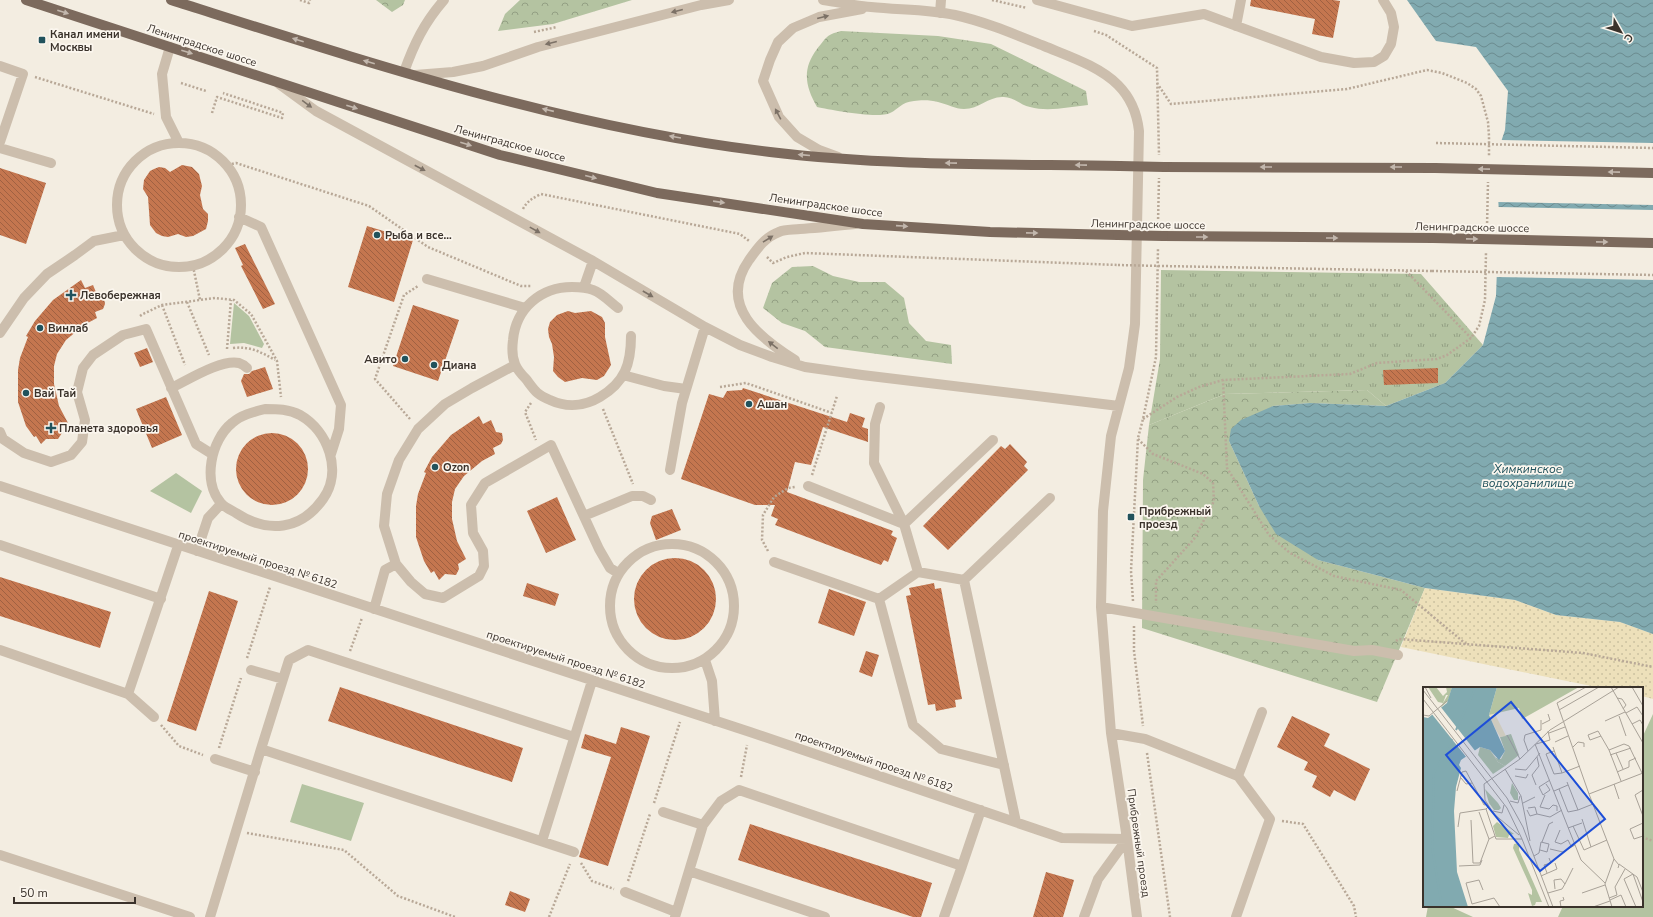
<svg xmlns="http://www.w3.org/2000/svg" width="1653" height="917" viewBox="0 0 1653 917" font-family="'Nunito Sans',sans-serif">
<defs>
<pattern id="grass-tufts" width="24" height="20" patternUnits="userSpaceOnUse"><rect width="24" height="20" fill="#b4c3a1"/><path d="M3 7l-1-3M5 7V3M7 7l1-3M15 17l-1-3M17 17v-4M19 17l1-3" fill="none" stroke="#939f83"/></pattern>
<pattern id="forest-crowns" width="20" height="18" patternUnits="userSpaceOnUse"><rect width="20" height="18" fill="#b4c3a1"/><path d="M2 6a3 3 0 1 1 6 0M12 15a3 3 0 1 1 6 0" fill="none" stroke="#939f83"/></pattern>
<pattern id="sand-dots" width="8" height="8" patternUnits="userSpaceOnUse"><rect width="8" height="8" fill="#ede0ba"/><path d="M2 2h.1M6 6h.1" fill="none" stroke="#ccc1a0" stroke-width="1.8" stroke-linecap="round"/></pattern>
<pattern id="water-waves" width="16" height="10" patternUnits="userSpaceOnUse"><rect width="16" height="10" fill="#81aab0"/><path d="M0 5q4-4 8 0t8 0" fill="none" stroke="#6b8b8f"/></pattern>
<pattern id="building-back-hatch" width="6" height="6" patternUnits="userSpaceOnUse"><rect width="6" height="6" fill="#c4764f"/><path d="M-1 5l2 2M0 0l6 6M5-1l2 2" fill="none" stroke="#a06142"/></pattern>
</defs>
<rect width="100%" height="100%" fill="#f3ede1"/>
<!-- grass -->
<path fill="url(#grass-tufts)" d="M1161,270l260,4 62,71 -38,38 -59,23 -19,-16 -142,4 -76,31 11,-66z"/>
<!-- forest -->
<path fill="url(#forest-crowns)" d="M376,0h29l-2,5 -11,7z
M520,0h112l-79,24 -55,7 7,-17z
M841,31l97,5 53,8 95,47 2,14c-19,2 -40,7 -58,2 -10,-2 -17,-11 -28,-10 -14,0 -23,12 -38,12 -9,0 -17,-5 -26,-7 -7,-2 -17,-2 -24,-1 -13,1 -15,8 -24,12 -12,6 -59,-3 -73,-6 -12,-21 -15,-38 0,-58 10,-12 9,-14 24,-18z
M813,266l20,10 26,6h26l19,16 5,25 17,18 25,4 1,19 -127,-17 -20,-16 -23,-8 -19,-15 9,-25 20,-16z
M1367,390l19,16 -76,-3 -37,3 -44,35 30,65 59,54 107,28 -48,114 -235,-74 1,-148 6,-55 76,-31z"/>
<!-- sand -->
<path fill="url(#sand-dots)" d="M1425,588l90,12 41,15 64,7 33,12v65l-11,-3v-8h-41l-200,-41z"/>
<!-- park -->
<path fill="#b4c3a1" d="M234,303l15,13 15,28 -2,4 -18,-5 -14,1z
M176,473l26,18 -11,22 -41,-22z
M1653,714v203h-95l5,-11h79v-168z
M302,784l62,19 -13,38 -61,-19z
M1428,906h21l24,11h-47z"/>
<!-- water -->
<path fill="url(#water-waves)" d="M1407,0h246v634l-33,-12 -64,-7 -41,-15 -90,-12 -107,-28 -42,-26 -17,-28 -30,-65 2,-12 10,-9 32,-14 37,-3 76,3 59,-23 38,-38 13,-49 3,-82 -3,-57 9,-27 3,-39 -32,-44 -40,-6z"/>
<!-- pier -->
<path fill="#f3ede1" d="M1500,140l153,3v62l-156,-3 -3,-45z
M1497,207l156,3v70l-158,-3z"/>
<!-- building -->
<path fill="url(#building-back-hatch)" d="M1251,0h82l7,1 -7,37 -21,-4 3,-15 -65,-13z
M182,165l10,2 7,7 3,12 -2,9 3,14 5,5v7l-2,8 -13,7 -7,1 -8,-3 -10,3 -6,-1 -6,-3 -6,-8 -2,-28 -5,-8 1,-9 6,-9 4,-2 5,-2 6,1 5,4z
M0,168l46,15 -20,61 -26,-9z
M367,226l46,14 -19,62 -46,-15z
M245,244l30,60 -12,5 -22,-43 2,-1 -8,-17z
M81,280l4,8 8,-3 5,12 6,1 1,6 -2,5 -8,3 2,6 -13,7 -18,15 -9,14 -3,12v18l5,22 9,17 -8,5 2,5 -4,6h-12l-5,5 -5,-8 -2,1 -8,-11 -8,-24v-32l2,-12 8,-21 -2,-1 9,-15 18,-21z
M413,305l46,15 -21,61 -45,-15z
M568,311l7,2 16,-2 11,6 3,6v14l6,28 -7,11 -7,4 -15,-2 -17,4 -7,-5 -5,-6 1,-14 -2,-13 -3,-7 -1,-8 2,-7 7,-7z
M147,348l6,14 -13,5 -6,-14z
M265,367l8,22 -26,8 -6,-16 3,-7h5l3,-3z
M1438,368v15l-54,2 -1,-15z
M743,388l104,34 3,-9 15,5 -3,9 6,2v13l-45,-15 -12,38 -16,-3 -8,30 106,39 -2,4 6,3 -9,24 -4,-2 -3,5 -106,-40 3,-6 -7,-3 4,-11h-20l-74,-26 28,-85 14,4 4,-7 15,-1z
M166,397l16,38 -30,13 -16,-39z
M479,416l4,8 8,-4 5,12 6,1 1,7 -2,4 -8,4 2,6 -13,7 -18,15 -9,13 -3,13v17l5,22 9,18 -8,5 1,5 -3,6 -11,-1 -6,6 -5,-9 -3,2 -7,-12 -8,-24v-31l2,-12 8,-21 -2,-1 8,-15 19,-22z
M236 469a36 36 0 1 1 72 0a36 36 0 1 1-72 0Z
M1010,444l17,18 -3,4 4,4 -80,80 -25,-24 78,-80 4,3z
M557,497l19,43 -30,13 -19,-42z
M672,509l9,21 -25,10 -6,-17 2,-7z
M634 599a41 41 0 1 1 82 0a41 41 0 1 1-82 0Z
M0,577l111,35 -11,36 -100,-32z
M527,583l32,11 -4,12 -32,-10z
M934,583l1,6 6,-1 21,111 -7,1 1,7 -20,4 -1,-7 -7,1 -22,-109 5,-1 -2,-7z
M829,589l37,13 -12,34 -36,-13z
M209,591l29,10 -42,130 -29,-10z
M866,651l13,4 -7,22 -13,-5z
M340,687l183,61 -11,34 -184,-61z
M1292,716l38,18 -6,12 46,23 -15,32 -21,-11 -4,7 -18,-10 5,-11 -13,-6 4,-8 -31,-15z
M621,727l29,9 -42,130 -29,-9 32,-100 -30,-9 4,-14 31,10z
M750,824l182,59 -11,34h-8l-175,-57z
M1046,872l28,8 -11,37h-30z
M510,891l20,8 -5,13 -20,-7z"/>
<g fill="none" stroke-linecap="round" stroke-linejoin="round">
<!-- path -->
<path stroke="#b8a897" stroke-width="2.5" stroke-dasharray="2 2" stroke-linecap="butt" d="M300,0l9,3 1,-3
M992,0l35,8
M1094,31l12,4 51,33 2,87
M534,32l23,-5
M35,77l119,37
M181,83l25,8
M1157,83l14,21 176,-15 80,-19 15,3 25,10 9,6 5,7 7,26 1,14v21
M212,113l5,-16 65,21 1,-5 -60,-20
M228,165l8,-2 133,43 59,41 93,39h10
M523,209c4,-8 10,-11 18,-15l199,40 9,7
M1158,223l1,-45
M1487,227l1,-45
M767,257l6,6 14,-6 18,-4 313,12
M193,266l7,34
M1162,266l270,5
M1406,271l65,67
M187,302l22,53
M162,305l23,60
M140,316l3,-2 19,-9 53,-7 19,2 17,14 26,47 4,36
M233,348c17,-2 28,4 42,12
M227,349l4,-49
M720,387l26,-4 86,30
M531,403l-6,9 11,28
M603,409l30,75
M410,419l-35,-40 29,-84 14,-9
M1143,419l34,-22 22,-10 24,-7
M1138,439l15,15 50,20 10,9 1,18 -20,38 -38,42v22
M812,475l25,-79
M768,551l-6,-11 1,-25 11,-18 14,-9 7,-1
M1133,601l-2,-30 7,-133 5,-19 13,-62 2,-109
M1134,626v25l9,75
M1396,641l3,-2 184,14 70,14
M1466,644l-65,-54 -67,-14 -44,-23 -21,-18 -42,-67 -4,-88 127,-6 27,-11 60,-4 10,-4 24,-17 8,-12 6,-26 1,-48
M350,651l12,-33
M247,658l23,-71
M161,725l18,21 24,9
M219,748l22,-70
M1147,753l23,164
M741,777l6,-32
M654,803l26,-81
M1282,821l21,3 51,82 2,11
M247,833l97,17 54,46 57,21
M1642,837l11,4
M581,863l11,18 22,8
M628,881l22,-67
M549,917l21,-53"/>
<!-- minor -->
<path stroke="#ccbead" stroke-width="10" d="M823,0c16,2 32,6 48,7 28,3 57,2 84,8 31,7 59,19 89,31 24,10 55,20 74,39 13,13 19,28 21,46l-4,193 -6,44 -18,68 -8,75 -2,96 10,126 16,106 10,78
M1037,0l95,26 72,-12 117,43 33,6 20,-1 10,-6 7,-12 3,-17 -3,-14 -8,-13
M940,13l1,-13
M1236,26l5,-26
M170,47l-8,27 4,43 13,26
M0,66l23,8 -23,68
M404,72c10,-28 20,-49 40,-72
M415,75l38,-3 30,-6 55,-19 163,-42 28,-5
M279,84l37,27 277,150 112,66 35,18 32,12 33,10 57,8 257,31
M117 205a62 62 0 1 1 124 0a62 62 0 1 1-124 0Z
M0,148l51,15
M838,157l-19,-7 -22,-13 -18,-20 -16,-36 7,-21 8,-18 15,-14 26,-11 43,-8
M239,217l22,10 80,178 -2,24 -8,25
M427,279l98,29
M584,287l9,-26
M618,308c-8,-6 -16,-15 -25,-18 -7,-3 -13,-3 -21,-3 -31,0 -56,21 -59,53 -1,8 -1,17 2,24 2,5 7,11 11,15 9,12 10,15 24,21 17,8 35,6 50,-3 25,-15 31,-33 31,-61
M0,333l24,-35 23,-24 28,-19 19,-14 30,-6
M795,360c-35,-22 -78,-54 -46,-100 8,-11 16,-23 30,-28 6,-3 15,-2 21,-3 18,-1 36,-3 55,-5
M623,375l41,11 22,3
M171,388c17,-8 50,-29 68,-25 3,1 6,3 8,5
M880,407l-5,17 -1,39 30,61
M265,409c12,0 24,0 35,6 28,16 43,56 23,84 -22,31 -55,35 -87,14 -5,-3 -12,-6 -15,-10 -19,-21 -10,-63 11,-80 9,-8 21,-11 33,-14z
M0,432l3,7 21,14 27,9 20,-7 11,-13 3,-22 -8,-28 6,-24 10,-13 30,-20 23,-6 50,115 16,10
M670,470l12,-67 23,-76
M0,486l750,246 312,106 65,1
M808,486l96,38
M584,516l48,-20h11l8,4
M610 606a62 62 0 1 1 124 0a62 62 0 1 1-124 0Z
M0,545l161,54
M197,551l11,-33 13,-14
M774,562l105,37 34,126 28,24 63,16
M396,564l15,18 14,12 18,4 36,-22 5,-10 -1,-15 -10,-18 -2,-28 14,-22 66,-38 48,104 11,19 8,5
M918,572l-14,-48 89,-84
M879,599l39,-27 46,8
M1101,607l253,44 18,-1 26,5
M374,609l11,-39 11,-6 -12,-38 3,-32 12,-34 19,-31 27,-25 27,-16 43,-23
M0,650l128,44 26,23
M705,660l7,21 3,40
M251,670l32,9
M128,694l50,-148
M1111,733l34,6 93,37 32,43 -34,98
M261,749l28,-89 19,-10 266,87
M215,759l40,13
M1238,776l24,-64
M663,812l40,13
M1016,822l-52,-242 86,-82
M542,841l50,-160
M0,855l190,62
M962,866l19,-56
M689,871l14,-46 18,-24 18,-11 223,76 -18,51
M625,892l51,20
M210,917l51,-168 313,103
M675,917l14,-46 136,46
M1084,917l14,-38 29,-40"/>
<!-- major -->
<path stroke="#7c6a5d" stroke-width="10" d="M26,0l474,155 157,38 206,31 127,8 128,3
M171,0c196,62 394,128 599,152 115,14 233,12 350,14
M1164,167l271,1
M1163,236l270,2"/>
<!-- path-bridge -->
<path stroke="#b8a897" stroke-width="2.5" stroke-dasharray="2 2" stroke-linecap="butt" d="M1436,143l217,5
M1118,265l44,1
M1432,271l221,4"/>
<!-- major-bridge -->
<path stroke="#7c6a5d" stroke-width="10" d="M1120,166l44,1
M1435,168l218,5
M1118,235l45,1
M1433,238l220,5"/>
</g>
<!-- one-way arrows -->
<defs><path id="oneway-solid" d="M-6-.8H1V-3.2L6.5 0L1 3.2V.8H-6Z"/></defs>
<g fill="#7c7166">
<use href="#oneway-solid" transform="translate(677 11) rotate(166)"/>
<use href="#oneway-solid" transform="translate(823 17) rotate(-14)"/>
<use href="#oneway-solid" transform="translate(551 43) rotate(166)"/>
<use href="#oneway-solid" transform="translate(307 104) rotate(36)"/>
<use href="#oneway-solid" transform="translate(778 114) rotate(-118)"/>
<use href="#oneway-solid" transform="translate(420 168) rotate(28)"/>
<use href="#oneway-solid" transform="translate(535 230) rotate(29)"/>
<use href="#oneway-solid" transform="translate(768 239) rotate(-32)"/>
<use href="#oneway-solid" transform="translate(648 294) rotate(30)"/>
<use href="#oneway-solid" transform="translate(773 345) rotate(-142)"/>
</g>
<g fill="#c2b7ad">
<use href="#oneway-solid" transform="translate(63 12) rotate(18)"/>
<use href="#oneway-solid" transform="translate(298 40) rotate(-162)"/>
<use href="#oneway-solid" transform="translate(187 52) rotate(18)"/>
<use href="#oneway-solid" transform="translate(369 62) rotate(-164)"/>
<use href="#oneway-solid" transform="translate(352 107) rotate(18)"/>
<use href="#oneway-solid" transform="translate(548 110) rotate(-167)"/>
<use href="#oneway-solid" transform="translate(675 137) rotate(-170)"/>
<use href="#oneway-solid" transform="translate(466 144) rotate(17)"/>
<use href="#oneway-solid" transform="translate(804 155) rotate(-175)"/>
<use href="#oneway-solid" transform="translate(951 163) rotate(-179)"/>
<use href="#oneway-solid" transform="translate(1081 165) rotate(-179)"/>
<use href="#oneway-solid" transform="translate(1266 167) rotate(-180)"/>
<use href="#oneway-solid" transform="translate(1396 167) rotate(-180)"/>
<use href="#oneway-solid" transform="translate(1484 169) rotate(-179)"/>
<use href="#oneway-solid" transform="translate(1614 172) rotate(-179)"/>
<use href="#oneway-solid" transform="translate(591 177) rotate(14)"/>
<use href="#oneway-solid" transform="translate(719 202) rotate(8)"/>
<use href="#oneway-solid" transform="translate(902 226) rotate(4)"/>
<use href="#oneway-solid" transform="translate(1032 233) rotate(1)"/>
<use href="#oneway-solid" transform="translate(1202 237)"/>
<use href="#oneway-solid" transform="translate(1332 238)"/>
<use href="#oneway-solid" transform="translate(1472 239) rotate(1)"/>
<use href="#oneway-solid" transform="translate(1602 242) rotate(1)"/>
</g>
<!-- markers -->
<g fill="#21525c" stroke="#fbf6ee" stroke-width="1.5">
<rect x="38" y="36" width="8" height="8" rx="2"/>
<circle cx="377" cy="235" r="4"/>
<path d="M69 289h4v4h4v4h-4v4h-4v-4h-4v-4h4z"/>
<circle cx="40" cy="328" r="4"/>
<circle cx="405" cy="359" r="4"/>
<circle cx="434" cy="365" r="4"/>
<circle cx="26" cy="393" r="4"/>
<circle cx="749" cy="404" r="4"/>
<path d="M49 422h4v4h4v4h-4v4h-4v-4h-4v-4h4z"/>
<circle cx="435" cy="467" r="4"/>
<rect x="1127" y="513" width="8" height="8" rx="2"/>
</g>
<g text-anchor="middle" stroke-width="3.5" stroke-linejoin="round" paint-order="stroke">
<!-- poi labels -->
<g font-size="11" font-weight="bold" fill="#3a322b" stroke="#fbf6ee" text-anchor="start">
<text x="50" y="38">Канал имени<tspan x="50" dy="13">Москвы</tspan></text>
<text x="385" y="239">Рыба и все...</text>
<text x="80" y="299">Левобережная</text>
<text x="48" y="332">Винлаб</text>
<text x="397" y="363" text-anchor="end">Авито</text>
<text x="442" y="369">Диана</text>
<text x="34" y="397">Вай Тай</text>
<text x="757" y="408">Ашан</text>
<text x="59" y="432">Планета здоровья</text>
<text x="443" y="471">Ozon</text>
<text x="1139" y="515">Прибрежный<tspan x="1139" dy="13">проезд</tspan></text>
</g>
<!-- street labels -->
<g font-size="11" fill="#3a322b" stroke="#fbf6ee">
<text transform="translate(202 45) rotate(18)" y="4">Ленинградское шоссе</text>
<text transform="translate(510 143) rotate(15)" y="4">Ленинградское шоссе</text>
<text transform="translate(826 205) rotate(8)" y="4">Ленинградское шоссе</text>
<text transform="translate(1148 224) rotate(1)" y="4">Ленинградское шоссе</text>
<text transform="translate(1472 227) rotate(1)" y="4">Ленинградское шоссе</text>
<text transform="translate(258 559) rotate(18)" y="4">проектируемый проезд № 6182</text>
<text transform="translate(566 659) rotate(18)" y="4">проектируемый проезд № 6182</text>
<text transform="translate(874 761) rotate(19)" y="4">проектируемый проезд № 6182</text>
<text transform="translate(1139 843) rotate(82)" y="4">Прибрежный проезд</text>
</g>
<!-- water labels -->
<g font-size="12" font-style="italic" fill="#21525c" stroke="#fbf6ee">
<text x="1528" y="473">Химкинское<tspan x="1528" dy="14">водохранилище</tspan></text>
</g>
</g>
<!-- overview -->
<g transform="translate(1423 687)">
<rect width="220" height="220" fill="#f3ede1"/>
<path d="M5,0h8l7,9 4,-4 -1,-5h6l-4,14 -8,7 8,-13h-2l-3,8 -5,-1zM57,60l10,3 8,12 7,4 -12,8 -15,-19z" fill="#b4c3a1"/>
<path d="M88,47l8,21 -14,11 -7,-4 -8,-12 6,8 5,1 4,-8 -5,-14zM89,96l6,10v7h-4l-4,-7zM62,102l13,14 3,5 -2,2h-5l-5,-7zM74,135l13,9 4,3 -5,1 -1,3 -12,-1 -3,-11zM96,156v7l23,52h-6l-1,3 -3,1 -4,-13 4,2v-5l-19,-42 1,-4z" fill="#b4c3a1"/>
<path d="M72,27l11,22 -6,1 -4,-7 -7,-15z" fill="#ede0ba"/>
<path d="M74,0h82l-57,32 -3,-11 -30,7z" fill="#b4c3a1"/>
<path d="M29,0h45l-8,28 16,36 -6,9 -9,-10 -10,-3 -19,13 -2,5 2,3 -5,19 -2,24 3,61 11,35h-45v-190l5,1 19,-15z" fill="#81aab0"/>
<path d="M17,19l36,46 -9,6 -36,-45z" fill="#f3ede1"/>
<path fill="none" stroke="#81aab0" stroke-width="2" d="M33,43l20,-43M19,220l-10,-60 2,-74 18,-34"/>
<path fill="none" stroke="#a9a298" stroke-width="1" d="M2,0l6,11M163,0l-29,16 32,91 25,65 5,6 -1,3M188,0l32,56M209,0l11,19M0,3l84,108 16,29 30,80M194,11l5,1 4,6 -3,4M0,12l84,109 15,31 27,68M136,23l40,-23M203,26l11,-6 6,9M0,28l6,1 18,-15M196,29l7,20M182,34l20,-9M119,37l8,-4 -2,-6M209,37l8,-4 3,5M126,46l16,-6M84,48l13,24M178,49l-11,4 -2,-5 10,-4 11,19M132,55l13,-6M112,57l46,116 24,23M113,57l14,-4 -2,-9M130,60l9,26 18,-7M150,60l5,-5 6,1v4M105,64l-4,-11 1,-5 16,-5v-10M131,64l-8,3 8,20 8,-1M193,66l7,16M187,68l21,-7M82,82l16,27 9,45M92,82l11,1 14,-17M194,85l12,-5v-6l7,-3M92,89l11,2 2,-4M38,91l5,6 6,-1M198,94l-12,-31 15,-6 5,2 13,27M144,95l11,28 15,-6M123,97l4,6 -7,5 -4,-8 11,-7M191,97l5,15M113,98l-4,-10 7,-9 -2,-9M136,102l9,23 10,-2M220,103l-8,5 8,21M34,104l5,-19 4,-1 18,34 4,-1M131,104l14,-6M166,107l54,-21M122,108l-5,12 9,2 4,-4 4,1v5M87,114l8,2 2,-7M100,116l12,-6M66,119l-3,3 10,30h26M104,123l3,6 7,-2 -2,-7 -7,1M70,124l9,2 2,-8M56,125l10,27M114,127l13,3 12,-7M159,132l9,28M48,133l2,43h7l9,-24 6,-3M220,136l-13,6 4,10 9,-3M150,139l11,24 23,-10M35,140l2,-14 26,-4M145,141l14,-5M137,143l-5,12 6,2 7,-4 3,6M96,148l-25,-21 -9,-14 -1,-16 36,-25 30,-29 69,-43M119,155l7,-18 4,-2M127,162l13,3 12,-7M111,169l5,-3 2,-11 8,2 -2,8 -7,-2M196,177l18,13 6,15M36,179l21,-1 2,-5M124,186l-3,-8 7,-2 -2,-5M118,189l16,-7 -2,-6M142,197l8,-16M60,203l-4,-10 -13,3 6,21 22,-6 6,9M125,206l14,-4 3,-5 -4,-5 -7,1 1,9M159,206l23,-8M186,211l8,-3 -2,-8 10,-18M187,213l11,-5 5,12M138,220l-1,-6 4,-1 -1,-3M170,220l17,-6M189,220l-7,-23 9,-25M213,220l-12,-28 9,-5 10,28"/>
<path fill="#1d4ed8" fill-opacity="0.15" stroke="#1d4ed8" stroke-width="2" d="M88,15l94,117 -65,52 -94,-116z"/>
<rect width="220" height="220" fill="none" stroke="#3a322b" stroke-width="2"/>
</g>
<!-- north arrow -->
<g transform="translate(1621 32) rotate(129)" stroke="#fbf6ee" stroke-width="3" paint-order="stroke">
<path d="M0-3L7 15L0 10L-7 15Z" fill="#3a322b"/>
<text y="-6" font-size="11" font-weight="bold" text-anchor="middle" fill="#3a322b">С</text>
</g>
<!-- scale -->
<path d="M14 897v6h121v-6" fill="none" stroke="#3a322b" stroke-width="2"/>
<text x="20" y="897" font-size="12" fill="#3a322b" stroke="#fbf6ee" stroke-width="3" paint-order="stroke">50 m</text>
</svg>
